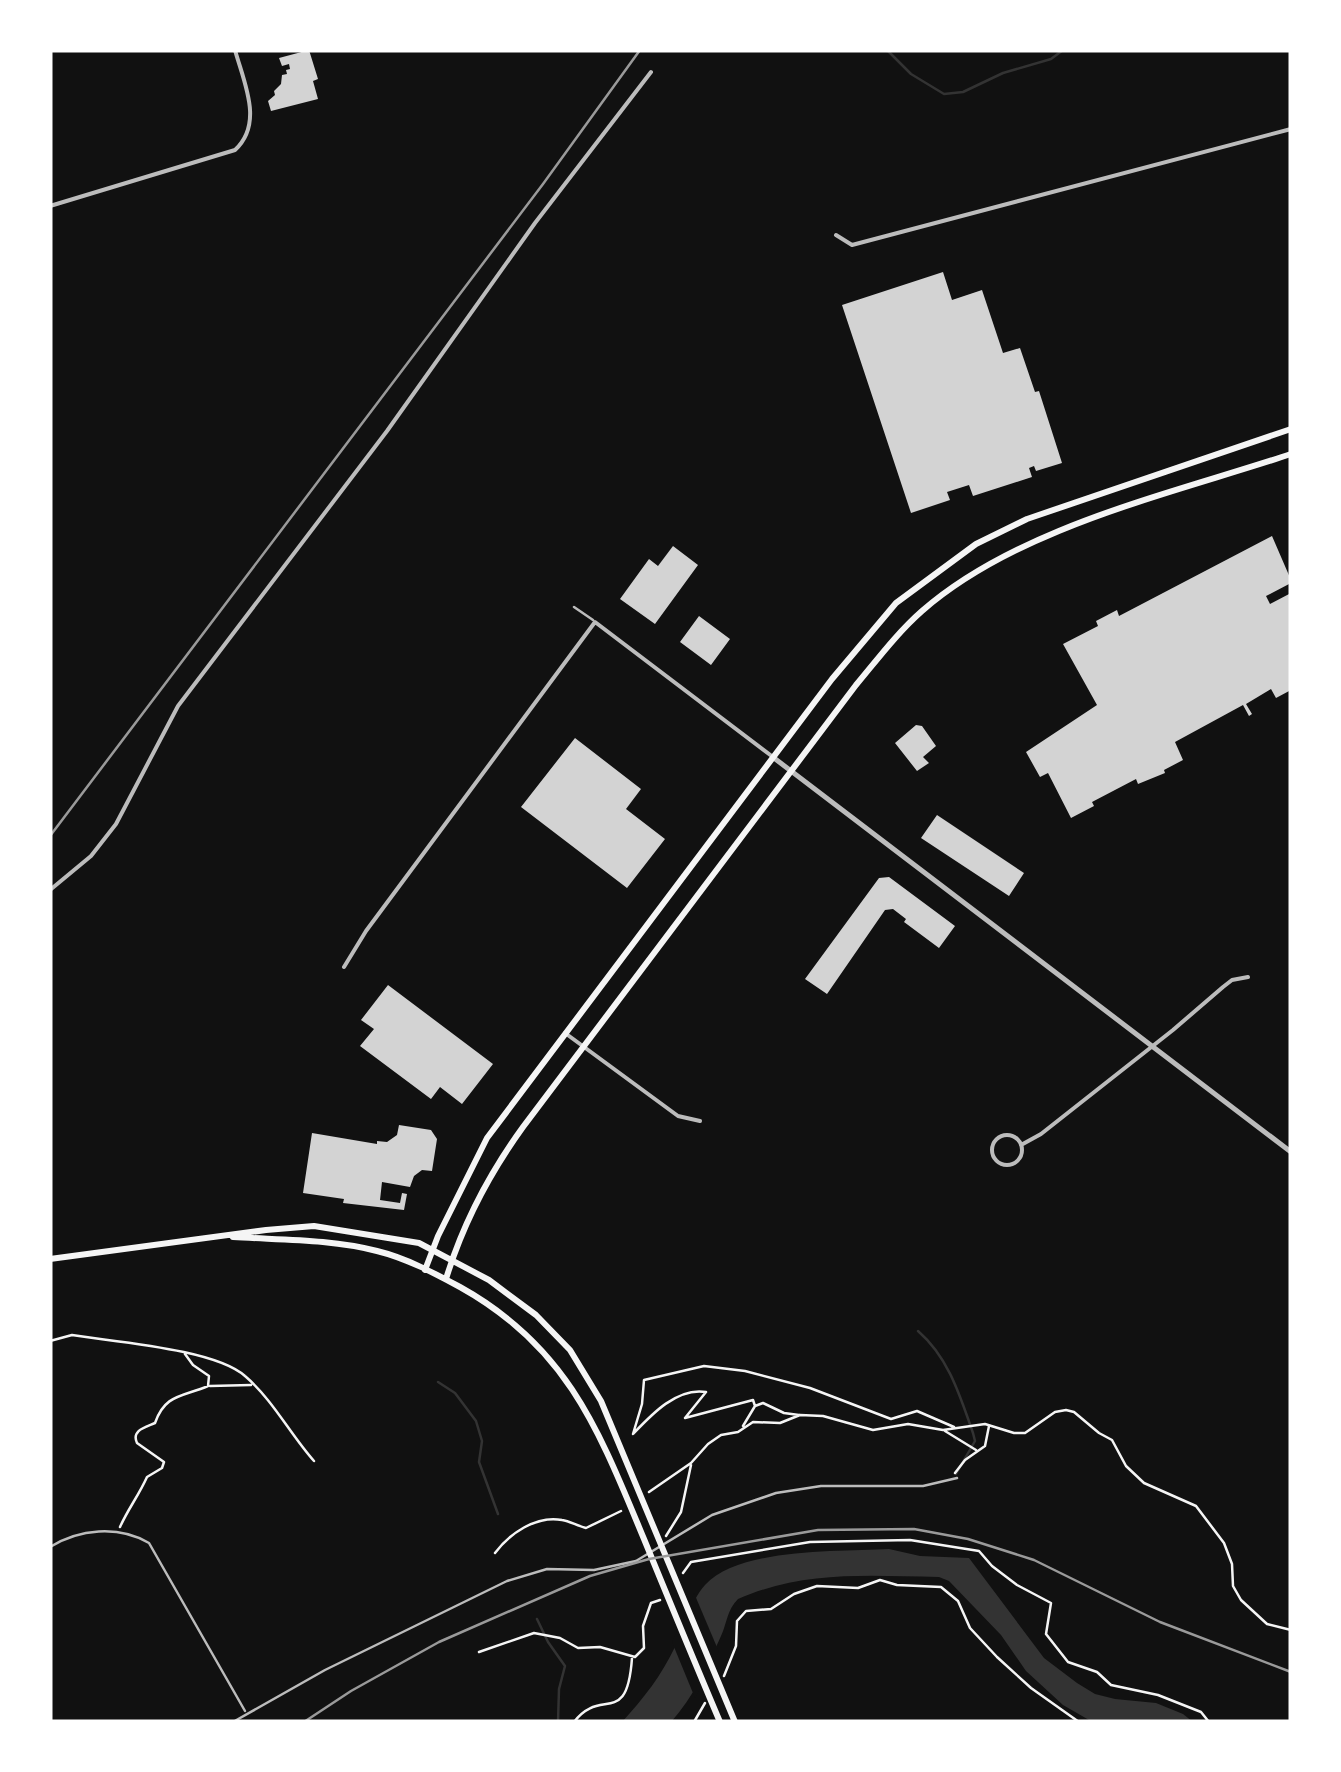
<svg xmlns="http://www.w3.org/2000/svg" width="1341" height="1772" viewBox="0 0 1341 1772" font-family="Poppins,sans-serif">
<rect width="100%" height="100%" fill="#111"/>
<!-- water -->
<path fill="#333" d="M889,1549l31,7 49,2 75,100 33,25 18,11 20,5 41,4 27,11 10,8 -104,-2 -26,-15 -37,-34 -25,-36 -52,-54 -10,-4c-71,-1 -135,-7 -201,22 -11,11 -11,24 -17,37 -13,29 -28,62 -50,86h-49c22,-24 39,-46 53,-75 9,-18 16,-47 30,-62 35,-38 135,-33 184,-36z"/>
<!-- pier -->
<path fill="#111" d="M694,1593l25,59 -24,46 -23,-56z"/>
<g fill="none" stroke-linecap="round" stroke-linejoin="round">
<!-- stream -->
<path stroke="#333" stroke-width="2.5" d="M879,50l9,1 23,23 33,20 19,-2 40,-19 48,-14 12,-9
M918,1331c31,27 42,65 55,102l2,8 -19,33
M438,1382l17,11 21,28 6,20 -3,21 19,52
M537,1619l11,23 17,24 -6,23 -1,33"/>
</g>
<!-- building -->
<path fill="#d3d3d3" d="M309,50l9,29 -5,2 5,18 -47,12 -3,-10 7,-6 -1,-4 7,-7 1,-9 5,-1 -1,-4 4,-1 -1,-5 -7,2 -3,-8z
M943,272l9,28 30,-10 21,63 17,-5 15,44 4,-1 23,72 -26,8 -2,-5 -5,2 3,9 -59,19 -4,-11 -22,7 3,8 -39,13 -69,-208z
M1272,536l19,44v3l-25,13 4,8 21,-11v97l-15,8 -5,-9 -25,15 6,10 -3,2 -6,-11 -68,37 8,18 -19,10 1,3 -27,11 -2,-5 -44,23 2,4 -23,12 -23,-45 -8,4 -14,-25 71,-47 -34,-61 35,-18 -2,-5 21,-11 2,6z
M673,546l25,19 -43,59 -35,-25 29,-40 9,7z
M699,616l31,23 -19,26 -31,-23z
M916,725l6,1 14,20 -13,11 6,6 -12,8 -22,-28z
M575,738l66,51 -15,20 39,30 -38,49 -106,-81z
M937,815l87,58 -15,23 -88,-58z
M889,877l66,49 -16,22 -35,-26 2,-3 -13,-10 -8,1 -58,84 -22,-15 74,-101z
M388,985l105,79 -31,40 -22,-17 -9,12 -71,-53 14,-17 -13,-9z
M399,1125l32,5 6,9 -5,32 -10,-1 -8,6 -4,11 -28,-5 -2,18 20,3 2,-10 5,1 -3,16 -61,-7 1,-4 -41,-6 9,-60 65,11v-3l10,1 10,-7z"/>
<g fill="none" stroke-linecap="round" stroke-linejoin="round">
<!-- path -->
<path stroke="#f5f5f5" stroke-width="2.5" d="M50,1341l22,-6c43,7 143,14 173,41 28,24 45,58 69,85
M210,1386l41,-1
M755,1406l-2,-6 -68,18 21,-26c-29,-5 -55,23 -73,42l9,-30 2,-24 60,-14 41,5 65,17 81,31 26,-8 37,16
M743,1426l12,-20 8,-3 21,10 15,2
M945,1431l31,19
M955,1473l10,-13 20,-14 4,-20
M649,1492l42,-29 17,-19 13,-9 17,-3 15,-10 27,1 20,-8 23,1 50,14 35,-6 35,6 42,-6 29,9h11l30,-21 11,-2 8,2 25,21 13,7 14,26 18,17 52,23 28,37 8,21 1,22 8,14 26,24 24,6
M120,1527c8,-18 19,-32 27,-50l15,-9 2,-6 -27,-19c-6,-13 9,-16 18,-20 10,-29 27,-26 53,-37l1,-10 -16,-11 -8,-11
M666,1536l15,-24 10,-47
M495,1553c14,-19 41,-38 67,-33 8,1 15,6 24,8l35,-17
M683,1573l8,-11 119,-20 100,-2 69,11 13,15 25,19 34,18 -5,31 22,28 29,10 14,13 47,10 43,17 8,10
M479,1652l55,-19 26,5 18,10 22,-1 35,10 9,-9 -1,-22 8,-23 9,-3
M724,1676l12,-30 1,-25 9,-10 25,-2 23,-15 23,-8 41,2 22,-8 17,5 44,2 17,14 12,27 27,29 34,31 48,34
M574,1722c27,-36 53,7 58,-64
M694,1722l11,-19"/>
<!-- service -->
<path stroke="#bcbcbc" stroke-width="2.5" d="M574,607l19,13
M50,1547c29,-18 68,-22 99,-4l96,168
M233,1722l92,-52 182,-89 40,-12 47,1 42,-9 76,-46 64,-22 45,-7h102l34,-8"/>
<!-- minor -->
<path stroke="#bcbcbc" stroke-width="4" d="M50,206l185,-56c29,-27 9,-67 0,-100
M836,235l16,10 439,-116
M50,890l41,-34 25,-32 62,-118 209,-275 148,-208 116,-151
M344,967l22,-36 229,-309 178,135
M565,1033l113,83 22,5
M992 1150a15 15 0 1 1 30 0a15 15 0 1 1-30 0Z
M1021,1145l20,-11 132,-104 50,-43 9,-7 16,-3"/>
<!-- tertiary -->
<path stroke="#bcbcbc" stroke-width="5" d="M774,758l517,394"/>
<!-- secondary -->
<path stroke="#f5f5f5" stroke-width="6" d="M233,1237c48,3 98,2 144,14 29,7 57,22 83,36 108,60 139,144 184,252 25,61 50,122 76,183
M50,1259l216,-29 48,-4 105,17 70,37 47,35 34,35 31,51 134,321
M425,1270l13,-34 49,-98 345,-459 64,-76 80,-59 51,-25 264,-90
M446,1279c17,-56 43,-105 77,-152l333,-442c21,-25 41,-52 66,-74 96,-84 249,-117 369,-157"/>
<!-- rail -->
<path stroke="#9a9a9a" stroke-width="2.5" d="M50,836l493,-652 97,-134
M304,1722l47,-31 88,-49 151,-66 59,-17 169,-29 96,-1 54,10 66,21 126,62 131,50"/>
</g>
<!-- border -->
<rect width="1341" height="1772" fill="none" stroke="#ffffff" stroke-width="105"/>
</svg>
